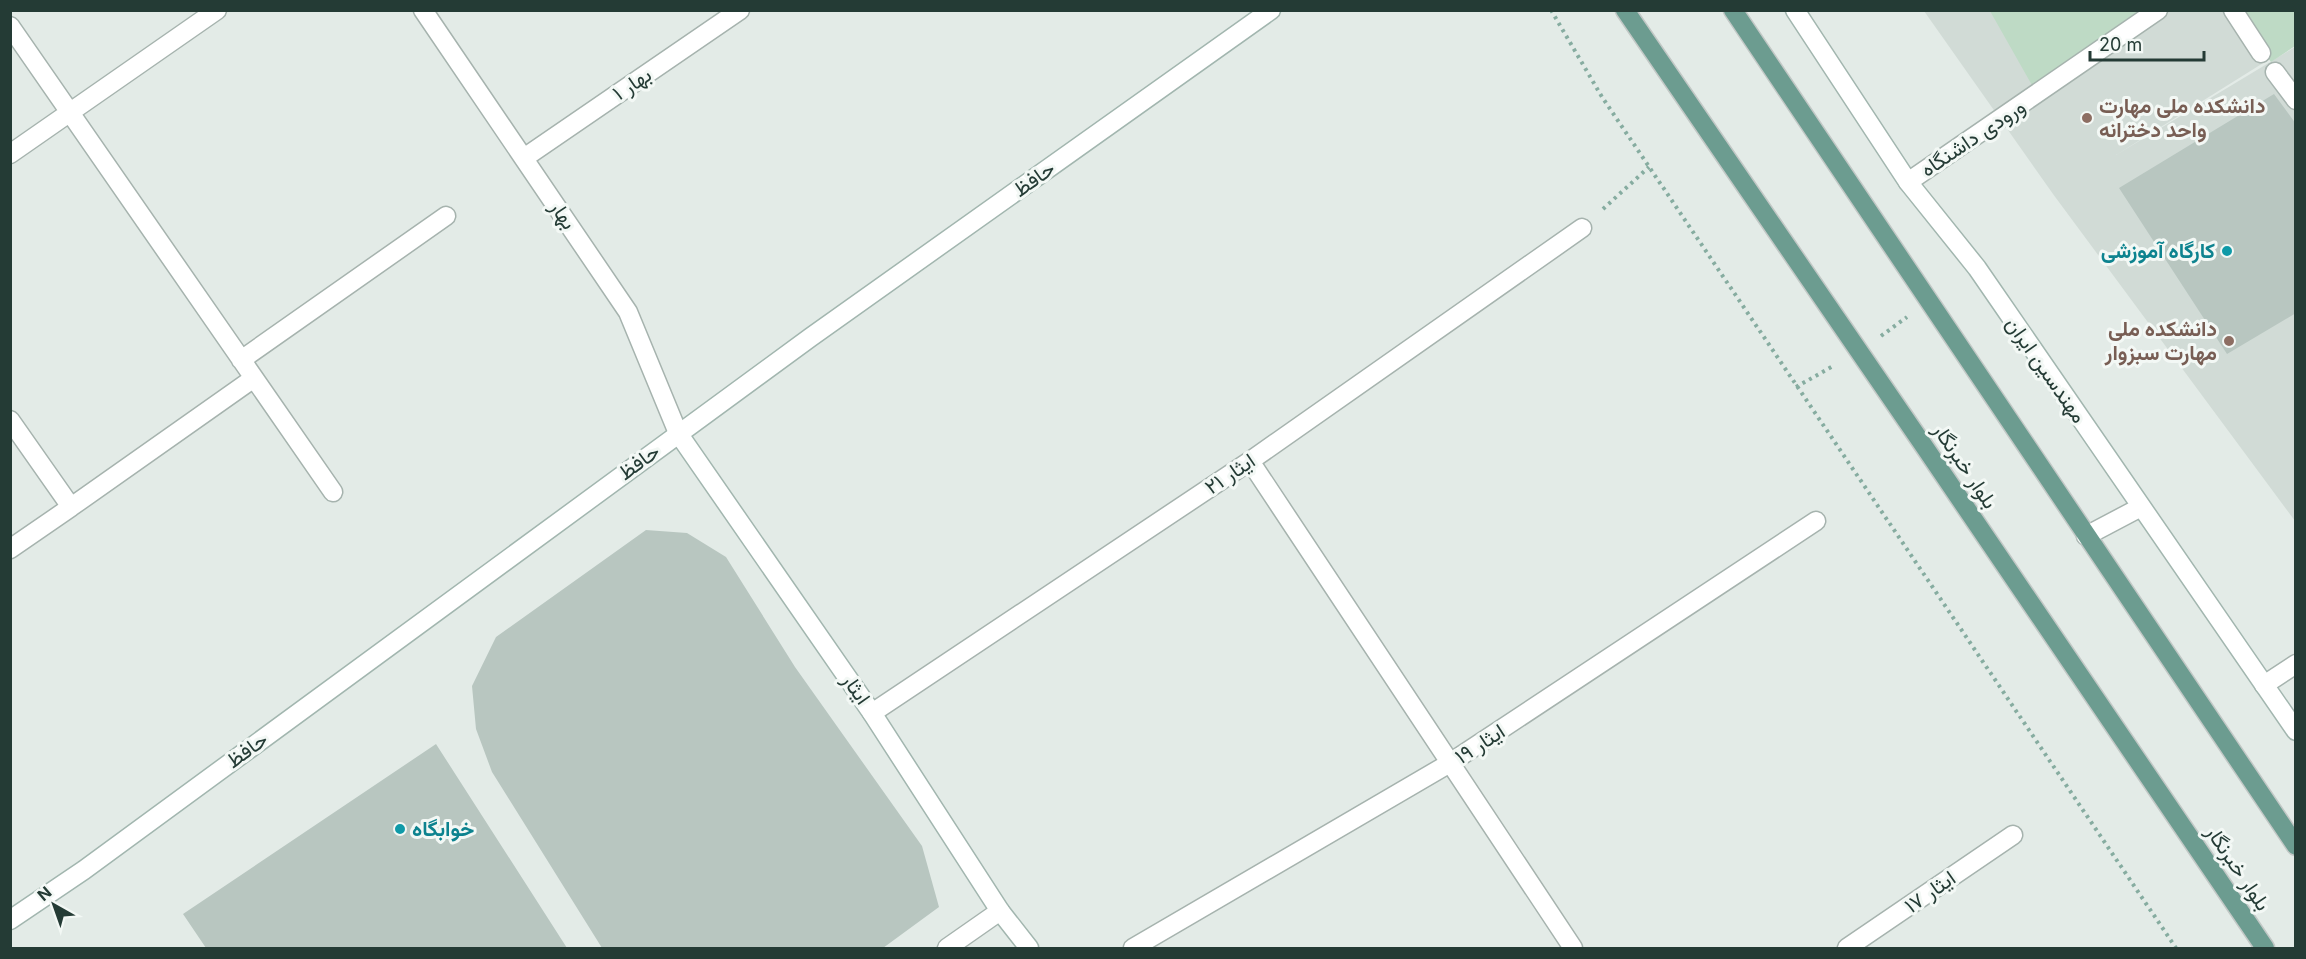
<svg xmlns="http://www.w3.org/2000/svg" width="2306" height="959" viewBox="0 0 2306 959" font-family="Inter,Vazirmatn,sans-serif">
<rect width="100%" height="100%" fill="#e3ebe7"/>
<!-- built -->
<path fill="#d1dbd6" d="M1924,11h371v32l-179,112 179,-108v474l-242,-327z"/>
<!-- green -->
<path fill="#bedac5" d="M1990,11h168l-121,83z
M2235,11h60v35l-24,16z"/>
<!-- building -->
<path fill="#b8c6c0" d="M2274,94l22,30v189l-69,41 -108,-166z
M646,530l41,3 39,24 69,110 127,179 17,61 -56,41h-281l-110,-176 -16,-43 -4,-43 24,-49z
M436,744l131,204h-361l-23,-34z"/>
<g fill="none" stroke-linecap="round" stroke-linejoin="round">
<defs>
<path id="lane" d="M2086,536l55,-29"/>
<path id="street" d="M423,10l205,302 50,121
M2233,10l28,43
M10,26l323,466
M2275,72l21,28
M10,154l207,-144
M524,158l216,-148
M1908,182l250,-172
M241,360l205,-144
M10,420l61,87 183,-129
M1250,461l323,487
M10,549l61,-42
M2264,685l32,-21
M872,713l378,-252 332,-233
M947,948l53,-37
M1133,948l317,-185 366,-242
M1847,948l166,-113"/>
<path id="secondary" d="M1795,10l113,172 69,86 319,463
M678,433l194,280 128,198 29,37
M10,920l74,-50 727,-533 460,-327"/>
<path id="primary" d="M1625,10l301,439 339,499
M1733,10l563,836"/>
</defs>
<!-- lane casing -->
<use href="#lane" stroke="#a6b3ae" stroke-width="21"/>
<!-- street casing -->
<use href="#street" stroke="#a6b3ae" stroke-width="21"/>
<!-- secondary casing -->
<use href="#secondary" stroke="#a2b6af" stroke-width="21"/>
<!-- primary casing -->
<use href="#primary" stroke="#c2c8c6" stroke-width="21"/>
<!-- path -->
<path stroke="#86aca0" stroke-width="4" stroke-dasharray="3 4.5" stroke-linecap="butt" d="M1551,10l51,87 574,851
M1603,209l46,-42
M1881,336l26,-19
M1796,387l39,-22"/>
<!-- lane -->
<use href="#lane" stroke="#fff" stroke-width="18"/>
<!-- street -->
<use href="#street" stroke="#fff" stroke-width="18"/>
<!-- secondary -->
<use href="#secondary" stroke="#fff" stroke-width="18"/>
<!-- primary -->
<use href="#primary" stroke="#6c9c90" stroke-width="18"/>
</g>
<!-- markers -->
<g fill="#8d6e63" stroke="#f3f8f5" stroke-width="2">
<circle cx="2087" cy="118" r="6"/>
<circle cx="2229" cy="341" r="6"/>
</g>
<g fill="#0f9aa8" stroke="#f3f8f5" stroke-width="2">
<circle cx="2227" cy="251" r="6"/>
<circle cx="400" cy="829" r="6"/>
</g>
<g text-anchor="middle" stroke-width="6" stroke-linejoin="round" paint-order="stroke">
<!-- street labels -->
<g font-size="21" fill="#243b35" stroke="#f3f8f5">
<text transform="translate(632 84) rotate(-34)" y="7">بهار ۱</text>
<text transform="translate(1973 138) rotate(-34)" y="7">ورودی داشنگاه</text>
<text transform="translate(1034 179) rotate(-35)" y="7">حافظ</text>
<text transform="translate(563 215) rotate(56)" y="7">بهار</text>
<text transform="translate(2046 370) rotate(55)" y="7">مهندسین ایران</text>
<text transform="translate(639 462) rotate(-36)" y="7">حافظ</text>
<text transform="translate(1965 466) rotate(56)" y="7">بلوار خبرنگار</text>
<text transform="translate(1230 474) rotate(-34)" y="7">ایثار ۲۱</text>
<text transform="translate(856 689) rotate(55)" y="7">ایثار</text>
<text transform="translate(1480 744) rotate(-33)" y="7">ایثار ۱۹</text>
<text transform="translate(247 750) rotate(-36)" y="7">حافظ</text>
<text transform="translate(2238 868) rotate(56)" y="7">بلوار خبرنگار</text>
<text transform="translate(1930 892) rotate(-35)" y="7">ایثار ۱۷</text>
</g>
<!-- education labels -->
<g font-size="21" font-weight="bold" fill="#785e54" stroke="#f3f8f5" text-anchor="start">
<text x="2099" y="113">دانشکده ملی مهارت<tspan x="2099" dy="24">واحد دخترانه</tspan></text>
<text x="2217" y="336" text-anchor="end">دانشکده ملی<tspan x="2217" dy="24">مهارت سبزوار</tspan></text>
</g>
<!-- culture labels -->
<g font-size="21" font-weight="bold" fill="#0d838f" stroke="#f3f8f5" text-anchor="end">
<text x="2215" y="258">کارگاه آموزشی</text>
<text x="412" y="836" text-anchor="start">خوابگاه</text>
</g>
</g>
<!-- border -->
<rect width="2306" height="959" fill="none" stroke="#243b35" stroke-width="24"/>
<!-- north arrow -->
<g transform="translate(54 905) rotate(320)" stroke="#f3f8f5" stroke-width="4.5" paint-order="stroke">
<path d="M0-4.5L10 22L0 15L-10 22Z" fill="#243b35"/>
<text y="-9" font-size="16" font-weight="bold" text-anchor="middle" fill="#243b35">N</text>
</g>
<!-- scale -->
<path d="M2090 51v9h114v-9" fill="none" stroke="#243b35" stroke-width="3"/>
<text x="2099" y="51" font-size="18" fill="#243b35" stroke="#f3f8f5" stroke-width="4.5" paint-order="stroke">20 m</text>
</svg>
